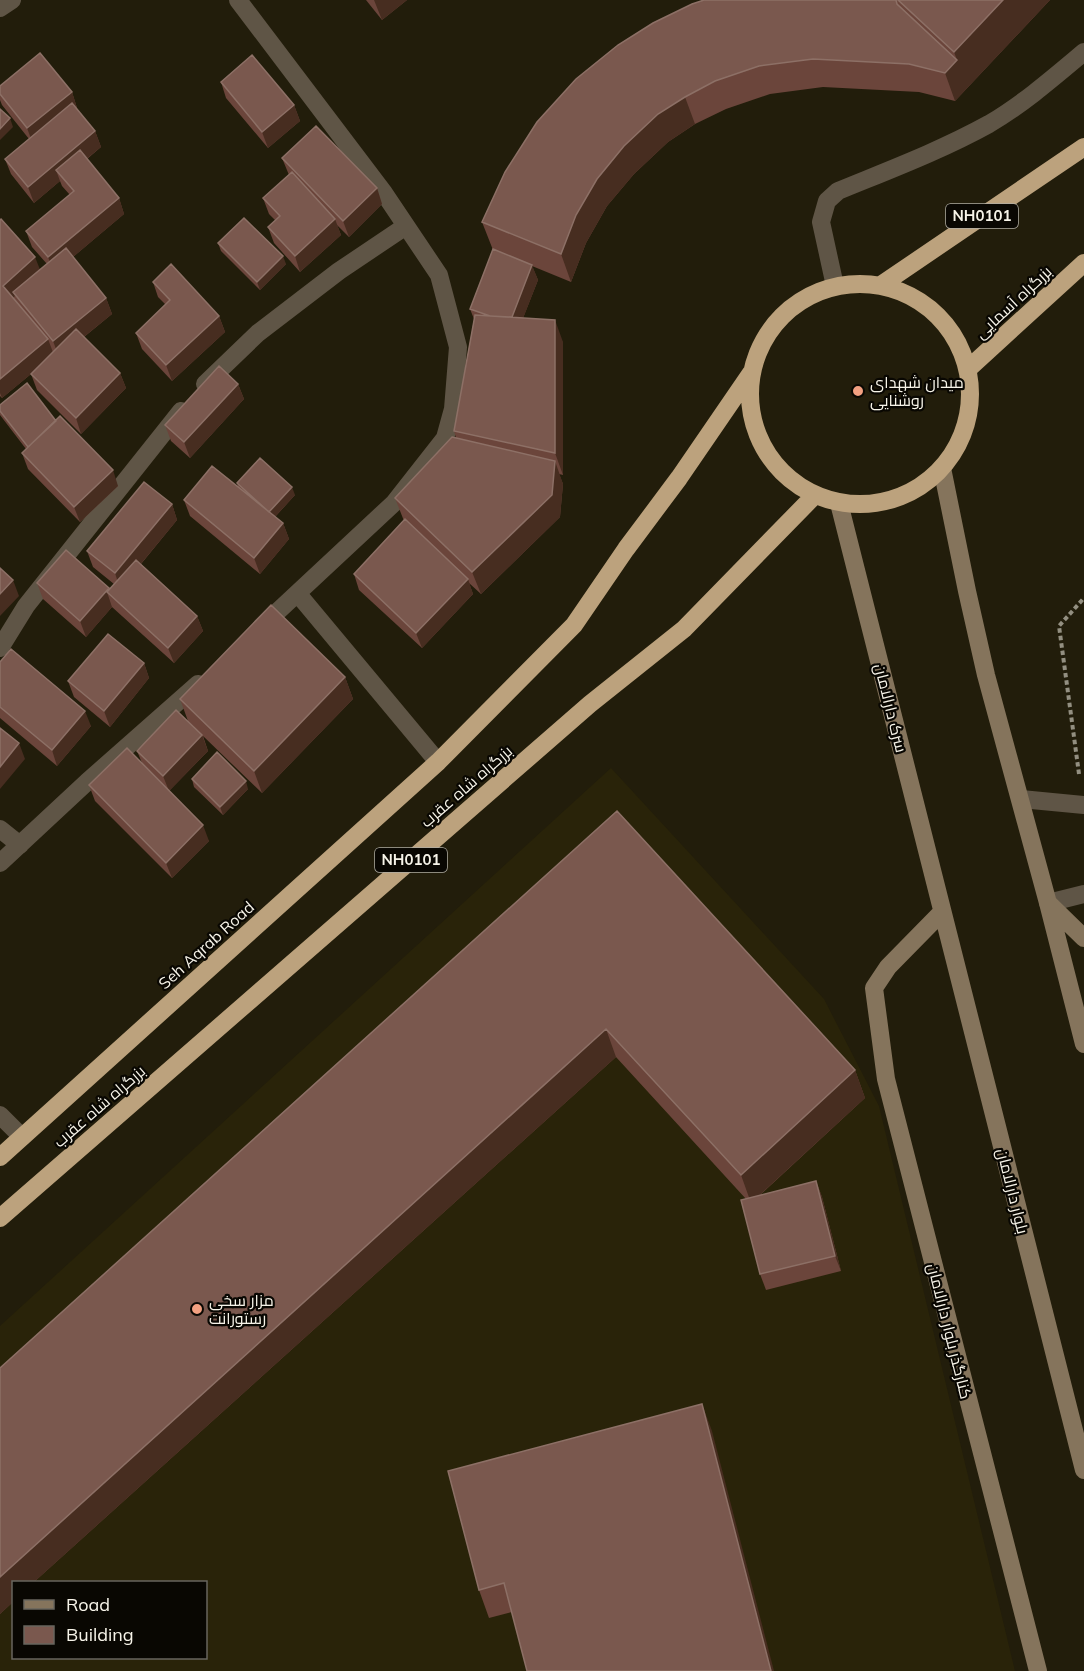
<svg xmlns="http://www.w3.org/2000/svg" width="1084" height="1671" viewBox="0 0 1084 1671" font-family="Mulish,Cairo,sans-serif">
<rect width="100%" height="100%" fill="#221d0b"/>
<!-- built -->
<path fill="#292309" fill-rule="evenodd" d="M611,768l213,231 55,107 136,565h-1015v-345zM14,1582h192v76h-192z"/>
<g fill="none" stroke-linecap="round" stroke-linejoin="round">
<!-- path -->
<path stroke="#938f81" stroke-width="4" stroke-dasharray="4.5 3" stroke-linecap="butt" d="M1079,774l-20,-148 25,-28"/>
<!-- lane -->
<path stroke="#5f5546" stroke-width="18" d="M835,286l-14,-64 6,-21 11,-10c51,-21 102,-40 151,-67 34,-20 64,-46 95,-72
M1021,799l63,6
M1048,903l36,-9"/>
<!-- street -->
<path stroke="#5f5546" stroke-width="18" d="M238,0l146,193 55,82 19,72 -5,62 -8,29 -51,65 -133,124
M0,8l12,-8
M205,384l53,-51 81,-62 67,-45
M298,594l140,168
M0,648l26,-42 155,-195
M0,829l20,16
M0,863l87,-81 111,-98
M0,1115l22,22"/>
<!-- secondary -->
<path stroke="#85745c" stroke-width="18" d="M942,468l25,123 19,84 62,228 36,141
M839,503l245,967
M1049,904l35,34
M942,912l-54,55 -14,21 12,91 152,592"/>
<!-- highway -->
<path stroke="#bca27d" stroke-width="18" d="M750 394a110 110 0 1 1 220 0a110 110 0 1 1-220 0Z
M881,285l203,-138
M968,369l116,-106
M0,1157l438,-395 136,-137 52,-76 53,-71 72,-105
M0,1218l590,-514 94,-75 130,-133"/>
</g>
<!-- wall -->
<path fill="#6b453b" d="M366,0h41l-25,20z
M704,0h346l-95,101 -36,-9 -96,-5 -53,7 -44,15 -31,15 -27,18 -34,32 -27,32 -21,37 -15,39 -39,-16 6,14 -15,38 40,24v133l-4,-1 4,10 -3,33 -79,77 -12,-11 4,11 -51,54 -63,-58 -5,-16 50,-53 -9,-23 61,-60 -2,-7 20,-112 -4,-10 23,-59 -11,-28z
M221,82l73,23 6,16 -32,27 -42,-50z
M0,86l72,6 5,16v1l18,22 6,16 -14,12 32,39 5,16 -51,43 33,41 6,16 -28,23 36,36 6,15 -45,46 -44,-44 -6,-16 -29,24 -2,-2v-176l40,50 7,-6 -15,-17 -6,-16 44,-36 -8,-9 -2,-5 -26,22 -23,-29 -6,-15 24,-20 -27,-34 -2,-5z
M282,158l95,30 5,16 -33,33 -12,-12 4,10 -41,37 -26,-29 -6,-16 8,-6 -7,-7 -6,-16 26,-23z
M218,243l68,21 -26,26 -39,-39z
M153,282l66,34 6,16 -53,49 -30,-32 -6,-16 30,-28 -8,-8z
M238,384l6,15 -54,59 -19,-17 -6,-16z
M0,411l56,10 62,65 -38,36 -52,-53 -6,-16 4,-4 -26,-34z
M237,483l58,12 -20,22 8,6 6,16 -29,35 -70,-58 -6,-16 54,-13z
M172,504l5,16 -36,44 56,52 6,15 -29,32 -62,-56 -26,30 -43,-38 -6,-16 73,6 4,-5 -21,-17 -6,-16z
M0,662l91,64 -34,40 -57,-48z
M144,663l5,15 -39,49 -36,-30 -6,-16z
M345,677l8,22 -91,94 -59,-57 5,15 -39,40 40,50 -37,37 -77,-77 -6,-16 53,-22 -5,-12 51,-30 -8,-22z
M192,779l56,10 -25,26 -29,-28z
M617,811l238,259 10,28 -105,97 56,-14 6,16 19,74 -75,19 -6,-16 -19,-74 5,-1 -130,-142 -582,525h-20v19l-14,13v-246z
M712,1431l-200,181 -23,6 -10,-28z"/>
<!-- shaded-wall -->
<path fill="#472d20" d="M374,0h33l-25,20z
M1003,0h47l-95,101 -10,-28 12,-13 -3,-8z
M72,92l5,16 -44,36 -6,-16z
M685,97l10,27 -27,18 -34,32 -27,32 -21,37 -15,39 -10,-28 15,-39 21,-36 27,-33 34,-32z
M294,105l6,16 -32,27 -6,-16z
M10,118l3,9 -13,13v-11z
M95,131l6,16 -38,31 -7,-8 4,11 -26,22 -6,-16z
M377,188l5,16 -33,33 -6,-16z
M119,198l5,16 -70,59 -6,-16z
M335,219l6,16 -41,37 -5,-16z
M283,256l3,8 -26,26 -3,-8z
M35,257l6,15 -28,20 2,4 -6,6 -6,-16z
M532,265l6,15 -23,59 -5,-16z
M106,298l6,16 -53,43 -6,-16z
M219,316l6,16 -53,49 -6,-16z
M555,320l8,22v133l-8,-22z
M48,339l6,16 -52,43 -2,-5v-14z
M120,373l6,15 -45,46 -5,-16z
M238,384l6,15 -54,59 -6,-16z
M555,461l8,23 -3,33 -79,77 -9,-22z
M113,470l5,16 -38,36 -6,-15z
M292,487l3,8 -23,25 -3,-8z
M172,504l5,16 -57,69 -5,-16z
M283,523l6,16 -29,35 -6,-16z
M468,579l5,15 -51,54 -6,-15z
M13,580l6,16 -19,20v-22z
M109,588l4,10 -6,-6 5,15 -26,30 -6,-16z
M197,616l6,15 -29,32 -6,-15z
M144,663l5,15 -39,49 -6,-16z
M345,677l8,22 -91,94 -8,-22z
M85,711l6,15 -34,40 -5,-16z
M202,735l6,16 -39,40 -6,-15z
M19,743l6,16 -25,30v-22z
M246,781l2,8 -25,26 -3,-8z
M203,825l6,16 -37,37 -6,-15z
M606,1029l10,28 -582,525h-20v19l-14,13v-37z
M855,1070l10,28 -114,105 -10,-28z
M816,1181l6,16 19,74 -6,-15z
M702,1404l10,27 62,240h-3z"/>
<!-- building -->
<path fill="#7a584e" stroke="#8d7066" stroke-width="1.5" d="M704,0h192l1,4 60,56 -12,13 -36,-9 -96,-5 -54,7 -44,15 -30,16 -27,17 -34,32 -27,33 -21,36 -15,39 -79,-32 23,-50 32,-50 39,-43 42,-34 35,-22 39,-19z
M898,0h105l-49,52z
M40,53l32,39 -45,36 -27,-34v-8z
M252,55l42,50 -32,27 -41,-50z
M72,103l23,28 -67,56 -23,-28z
M0,109l10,9 -10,11z
M316,126l61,62 -34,33 -61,-63z
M80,150l39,48 -71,59 -22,-26 48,-40 -18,-21z
M292,172l43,47 -40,37 -27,-29 12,-11 -17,-18z
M244,218l39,38 -26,26 -39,-39z
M1,219l34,38 -32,29 45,53 -48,40v-159z
M66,248l40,50 -53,43 -40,-49z
M493,249l39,16 -20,52 -22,-1 -20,-7z
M171,264l48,52 -53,49 -30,-32 34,-33 -17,-18z
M475,315l80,5v133l-101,-22z
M76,329l44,44 -44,45 -45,-44z
M219,366l19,18 -54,58 -19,-17z
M27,383l29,38 -28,26 -28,-36v-6z
M60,416l53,54 -39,37 -52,-54z
M452,437l103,24 -3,34 -80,77 -77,-74z
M260,458l32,29 -23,25 -32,-29z
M212,466l71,57 -29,35 -70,-58z
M144,482l28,22 -57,69 -28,-22z
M405,519l63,60 -52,54 -62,-59z
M66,550l43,38 -29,33 -43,-38z
M136,560l61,56 -29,32 -61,-56z
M0,568l13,12 -13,14z
M271,605l74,72 -91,94 -74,-72z
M108,634l36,29 -40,48 -36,-30z
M11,649l74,62 -33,39 -52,-43v-45z
M176,710l26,25 -39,41 -26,-25z
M0,728l19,15 -19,24z
M127,748l76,77 -37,38 -77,-78z
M217,752l29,29 -26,26 -28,-28z
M617,811l238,259 -114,105 -135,-146 -606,548v-209z
M816,1181l19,75 -75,18 -19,-74z
M702,1404l69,267h-244l-23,-88 -25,7 -31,-119z"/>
<!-- markers -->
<g fill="#f2a081" stroke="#090702" stroke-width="2">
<circle cx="858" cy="391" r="6"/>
<circle cx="197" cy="1309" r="6"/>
</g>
<g text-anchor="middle" stroke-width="4.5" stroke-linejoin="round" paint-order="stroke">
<!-- shield labels -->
<g fill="#090702" stroke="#b0ada4" stroke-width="1.5">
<rect x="946" y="204" width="72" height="24" rx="4.5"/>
<rect x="375" y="848" width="72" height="24" rx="4.5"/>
</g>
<g font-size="15" font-weight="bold" fill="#f7f4e9">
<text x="982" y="221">NH0101</text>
<text x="411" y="865">NH0101</text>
</g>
<!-- street labels -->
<g font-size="16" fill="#f7f4e9" stroke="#090702">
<text transform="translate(1013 302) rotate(-43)" y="6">بزرگراه آسمایی</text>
<text transform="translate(891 708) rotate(76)" y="6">سرک دارالامان</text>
<text transform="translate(466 786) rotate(-41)" y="6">بزرگراه شاه عقرب</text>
<text transform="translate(206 945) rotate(-42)" y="6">Seh Aqrab Road</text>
<text transform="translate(99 1106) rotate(-41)" y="6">بزرگراه شاه عقرب</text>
<text transform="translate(1013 1191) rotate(76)" y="6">بلوار دارالامان</text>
<text transform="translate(950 1331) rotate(76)" y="6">کنارگذر بلوار دارالامان</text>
</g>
<!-- poi labels -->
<g font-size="16" fill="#f7f4e9" stroke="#090702" text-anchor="start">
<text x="870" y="388">میدان شهدای<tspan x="870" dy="18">روشنایی</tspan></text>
<text x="209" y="1306">مزار سخی<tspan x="209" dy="18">رستورانت</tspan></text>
</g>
</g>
<!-- legend -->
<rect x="12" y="1581" width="195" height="78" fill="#090702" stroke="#68665e" stroke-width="1.5"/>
<rect x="24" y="1600" width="30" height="9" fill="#85745c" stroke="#68665e" stroke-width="1.5"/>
<text x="66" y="1611" font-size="18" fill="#f7f4e9">Road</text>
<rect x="24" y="1626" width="30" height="18" fill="#7a584e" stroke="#68665e" stroke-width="1.5"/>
<text x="66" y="1641" font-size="18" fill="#f7f4e9">Building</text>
</svg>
